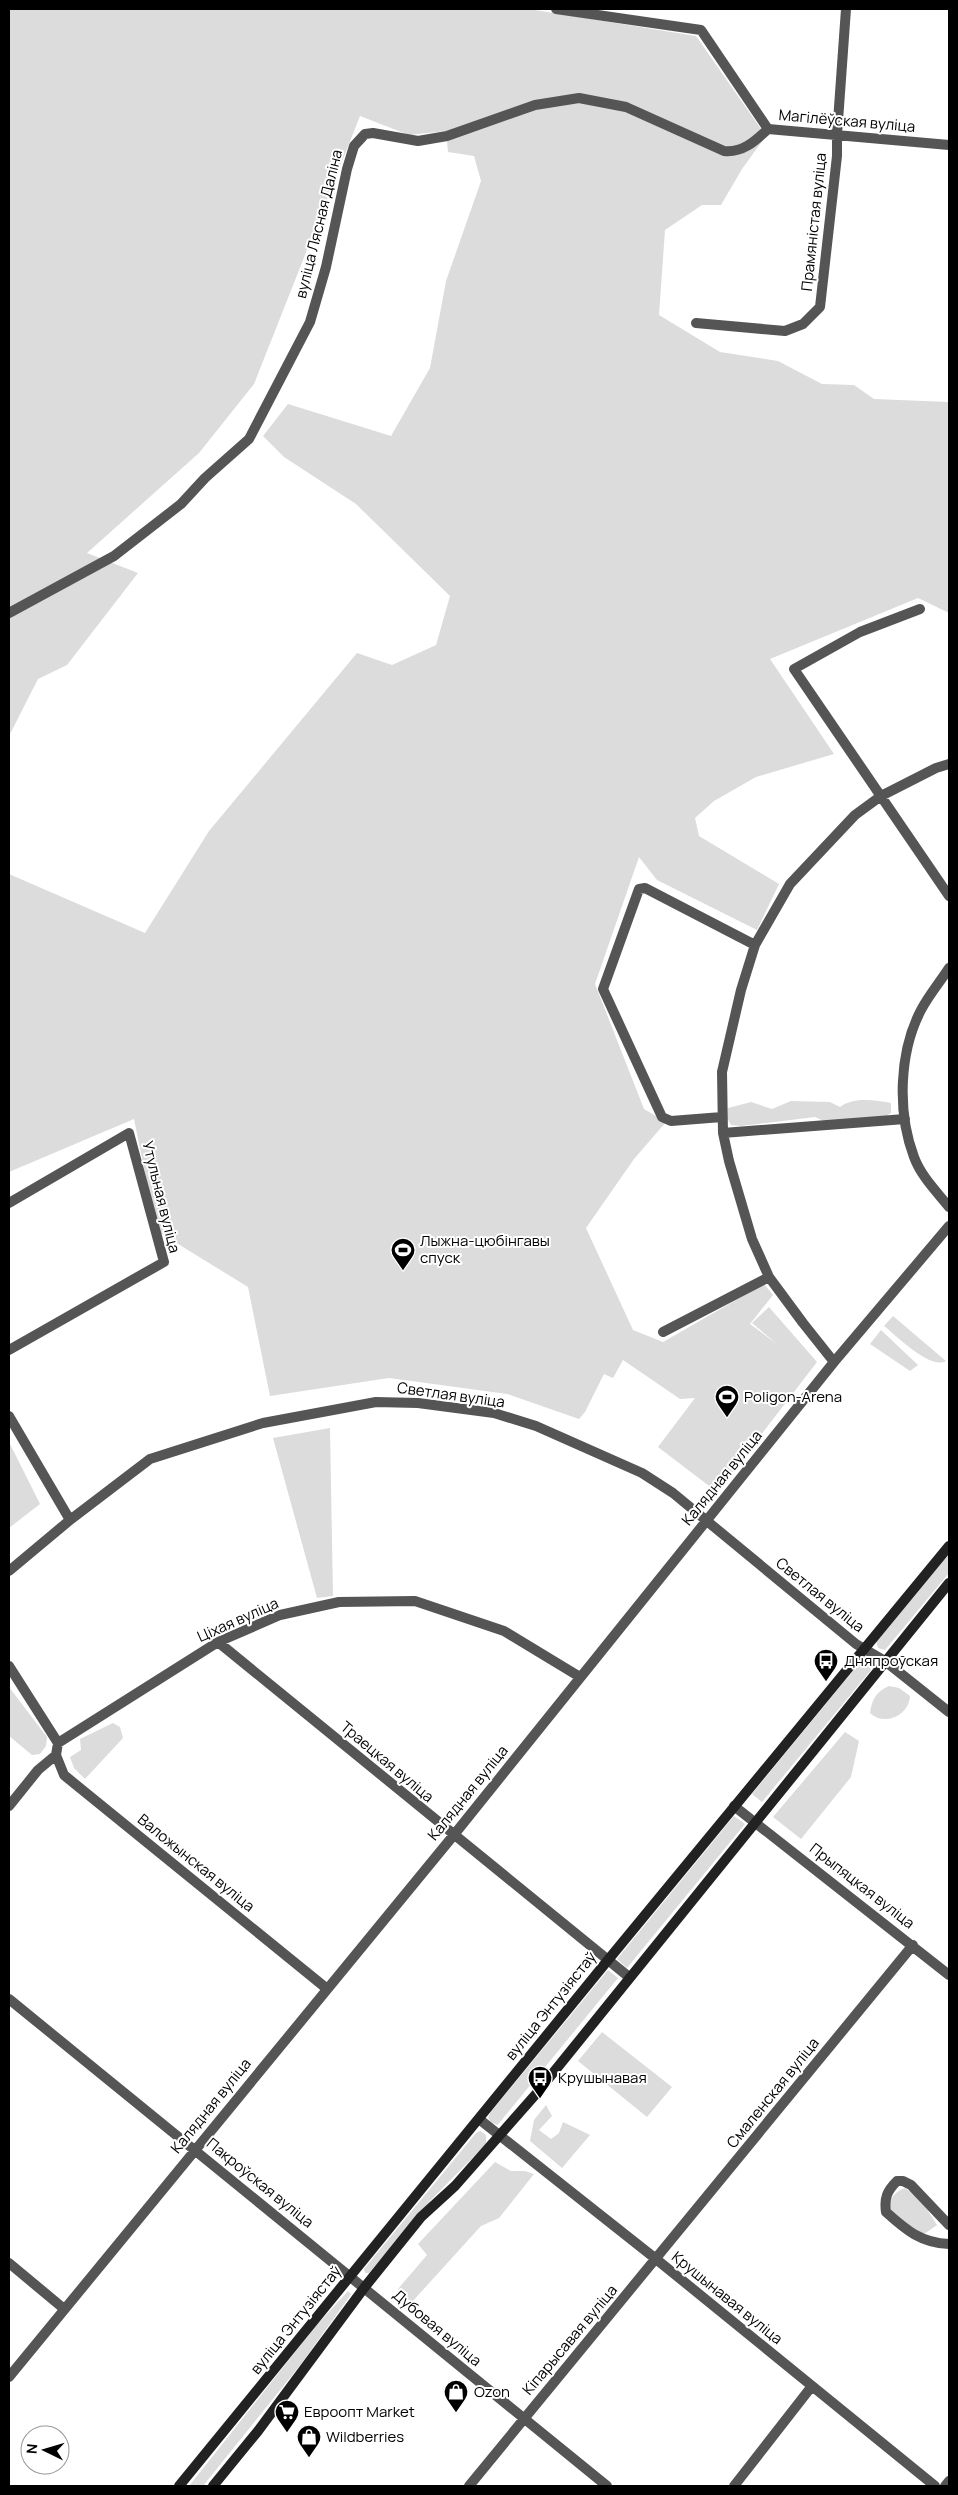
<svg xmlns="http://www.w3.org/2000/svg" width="958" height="2495" viewBox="0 0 958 2495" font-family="Manrope,sans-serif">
<rect width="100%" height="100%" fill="#fff"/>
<!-- green -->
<path fill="#dcdcdc" d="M9,9h520l167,27 70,100 -24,33 -21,36h-19l-37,25 -6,85 61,37 58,9 44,23 32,1 20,14 75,3v211l-31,-15 -148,61 64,95 -78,23 -42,24 -19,17 4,18 80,48 -22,46 -100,-50 -18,-23 -44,127 49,125 22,13 -32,37 -48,69 47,102 30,12 101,-58 9,11 -23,29 27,20 -25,-21 17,-16 48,55 -100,130 -59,-45 37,-49 -15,1 -57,-39 -10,18 -9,-4 -19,38 -6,7 -72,-25 -118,-16 -119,18 -22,-109 -91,-56 -23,-112 -125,53v-298l136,59 64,-102 148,-178 35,12 44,-20 14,-49 -94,-92 -72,-47 -21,-21 25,-32 103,32 39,-68 16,-87 35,-100 -7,-25 -26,-4 -2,-21 -37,4 -49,-19 -106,268 -55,69 -112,100 51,20 -71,92 -29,14 -29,57z
M791,1101l39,1 10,5c14,-10 34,-7 51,-4v10l-6,4 -61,4 -9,-4 -74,9 -10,-1 -4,-7 1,-10 23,-6 21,7z
M893,1316l53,45c-16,9 -49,-25 -62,-35z
M881,1330l37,35 -8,6 -40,-27z
M330,1428l3,168 -16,2 -44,-160z
M9,1442l31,62 -31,24z
M949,1552v21l-64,77 -7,-2 -2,-7z
M862,1660l6,3 3,7 -109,132 -10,-8z
M889,1686l10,2 11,8c-1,19 -25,31 -40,17 2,-14 6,-21 19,-27z
M9,1687l38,50 -1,9 -6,8 -8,1 -23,-19z
M113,1723l7,4 3,11 -38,41 -11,-11 -4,-11 11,-7 -1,-11z
M845,1732l14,9 -8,36 -50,62 -28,-22z
M734,1816l11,8 -118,144 -10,-9z
M608,1970l10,8 -118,144 -3,3 -6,-3 -3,-4 2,-5z
M602,2032l70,55 -25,30 -69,-56z
M546,2105l6,11 -13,14 12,9 8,-6 4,-11 27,13 -28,33 -32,-27 4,-21z
M480,2131l6,4v9l-56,57 -61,72h-4l-1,-4 112,-136z
M495,2162l16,9h14l9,3 -35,44 -18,8 -70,77 -13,-14 29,-34 -9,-11z
M905,2188l16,12 16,25 -13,9 -24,-14 -11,-12c1,-11 6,-16 16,-20z
M348,2291l3,3 -1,2 -49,68 -98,122h-14l127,-160z"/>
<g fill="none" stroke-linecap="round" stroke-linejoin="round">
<!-- street -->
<path stroke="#555" stroke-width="10" d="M556,9l145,21 67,99
M768,129l181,16
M696,323l89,8 18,-7 17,-17 17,-151v-21l9,-126
M920,609l-60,23 -66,37 155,227
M9,613l105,-57 67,-52 24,-26 44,-39 61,-117 16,-55 21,-98 7,-23 11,-12 8,-1 45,8 29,-5 88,-31 44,-7 47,9 98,44c19,2 31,-10 44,-22
M949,968c-9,14 -20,27 -28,42 -22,42 -24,102 -7,147 7,19 22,34 35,50
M722,1117l-51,4 -9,-4 -59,-128 36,-100 6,-1 110,57
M723,1133l182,-14
M9,1203l120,-70 35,129 -155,88
M663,1332l106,-55
M834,1362l-31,-39 -34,-46 -17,-38 -23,-78 -6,-28 -1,-61 19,-82 14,-45 35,-61 65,-69 26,-19 55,-28 13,-4
M9,1416l61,104
M9,1571l61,-51 80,-61 113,-36 113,-21 42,1 76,10 42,13 106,47 31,20 183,151 29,17 64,51
M218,1642l411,335
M9,1666l49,77
M56,1755l8,20 262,213
M9,1806l29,-36 18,-15 2,-12 160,-101 62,-27 59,-13 76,-1 89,30 76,46
M734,1806l215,169
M9,1999l598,487
M479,2119l177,140 279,227
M949,2225l-38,-40 -8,-4h-6c-10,10 -13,17 -11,31 20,18 35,31 63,32
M9,2263l54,45
M9,2377l444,-541 381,-474 115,-136
M469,2486l444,-541
M734,2486l78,-100
M945,2486l4,-5"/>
<!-- secondary -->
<path stroke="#222" stroke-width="10" d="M179,2486l429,-526 341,-414
M213,2486l45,-55 106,-143 57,-71 34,-31 81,-92 413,-511"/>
</g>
<!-- icons -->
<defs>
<symbol id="stadium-pin" viewBox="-11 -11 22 30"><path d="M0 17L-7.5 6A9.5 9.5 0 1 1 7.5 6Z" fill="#000" stroke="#fff"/><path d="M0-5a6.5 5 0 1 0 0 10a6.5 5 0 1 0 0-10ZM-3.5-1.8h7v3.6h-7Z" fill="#fff"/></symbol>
<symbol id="bus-pin" viewBox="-11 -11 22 30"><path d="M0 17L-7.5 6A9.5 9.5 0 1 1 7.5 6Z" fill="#000" stroke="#fff"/><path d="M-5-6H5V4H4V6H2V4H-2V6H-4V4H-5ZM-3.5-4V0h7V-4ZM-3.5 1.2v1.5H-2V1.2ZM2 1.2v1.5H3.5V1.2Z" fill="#fff"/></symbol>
<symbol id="shop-pin" viewBox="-11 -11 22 30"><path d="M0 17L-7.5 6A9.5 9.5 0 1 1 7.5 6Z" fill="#000" stroke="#fff"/><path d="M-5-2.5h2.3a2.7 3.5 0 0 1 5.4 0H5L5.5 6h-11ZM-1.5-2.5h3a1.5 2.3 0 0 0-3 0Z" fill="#fff"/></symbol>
<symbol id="supermarket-pin" viewBox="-11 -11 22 30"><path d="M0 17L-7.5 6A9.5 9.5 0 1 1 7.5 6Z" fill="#000" stroke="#fff"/><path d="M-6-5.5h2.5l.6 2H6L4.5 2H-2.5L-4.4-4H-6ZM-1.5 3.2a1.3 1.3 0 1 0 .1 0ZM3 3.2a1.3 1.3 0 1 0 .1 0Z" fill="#fff"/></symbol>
</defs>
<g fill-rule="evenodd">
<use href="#stadium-pin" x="389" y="1236" width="28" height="38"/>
<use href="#stadium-pin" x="713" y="1383" width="28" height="38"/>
<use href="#bus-pin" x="812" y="1647" width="28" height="38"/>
<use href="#bus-pin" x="526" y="2064" width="28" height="38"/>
<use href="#shop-pin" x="442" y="2378" width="28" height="38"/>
<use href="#supermarket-pin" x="273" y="2398" width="28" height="38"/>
<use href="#shop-pin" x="295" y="2423" width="28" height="38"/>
</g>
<g text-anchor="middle" stroke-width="4" stroke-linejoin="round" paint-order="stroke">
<!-- street labels -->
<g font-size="15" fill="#000" stroke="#fff">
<text transform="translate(847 121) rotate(5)" y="5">Магілёўская вуліца</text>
<text transform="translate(814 222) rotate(-84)" y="5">Прамяністая вуліца</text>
<text transform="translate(319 224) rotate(-76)" y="5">вуліца Лясная Даліна</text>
<text transform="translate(161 1197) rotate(76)" y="5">Утульная вуліца</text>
<text transform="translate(451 1395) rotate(8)" y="5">Светлая вуліца</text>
<text transform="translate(722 1478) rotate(-51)" y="5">Калядная вуліца</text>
<text transform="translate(820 1595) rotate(39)" y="5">Светлая вуліца</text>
<text transform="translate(238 1620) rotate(-24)" y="5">Ціхая вуліца</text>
<text transform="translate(387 1762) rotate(40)" y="5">Траецкая вуліца</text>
<text transform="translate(468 1793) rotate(-51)" y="5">Калядная вуліца</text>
<text transform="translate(196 1863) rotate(39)" y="5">Валожынская вуліца</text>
<text transform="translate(862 1886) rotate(38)" y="5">Прыпяцкая вуліца</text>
<text transform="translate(551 2006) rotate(-51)" y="5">вуліца Энтузіястаў</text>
<text transform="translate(773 2093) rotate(-51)" y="5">Смаленская вуліца</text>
<text transform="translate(211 2106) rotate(-51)" y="5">Калядная вуліца</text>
<text transform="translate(260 2183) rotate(39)" y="5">Пакроўская вуліца</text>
<text transform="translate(727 2298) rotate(39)" y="5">Крушынавая вуліца</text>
<text transform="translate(296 2320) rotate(-51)" y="5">вуліца Энтузіястаў</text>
<text transform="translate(437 2328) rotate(40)" y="5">Дубовая вуліца</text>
<text transform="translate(570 2340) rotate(-50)" y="5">Кіпарысавая вуліца</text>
</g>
<!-- poi labels -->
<g font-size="15" fill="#000" stroke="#fff" text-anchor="start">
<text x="420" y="1246">Лыжна-цюбінгавы<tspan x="420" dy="17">спуск</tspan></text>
<text x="744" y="1402">Poligon-Arena</text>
<text x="844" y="1666">Дняпроўская</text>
<text x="558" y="2083">Крушынавая</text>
<text x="474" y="2397">Ozon</text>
<text x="304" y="2417">Евроопт Market</text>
<text x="326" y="2442">Wildberries</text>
</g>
</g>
<!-- border -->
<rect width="958" height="2495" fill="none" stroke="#000000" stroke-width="20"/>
<!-- north arrow -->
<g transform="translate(45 2450) rotate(275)"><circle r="24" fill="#ffffff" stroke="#999999"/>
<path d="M0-4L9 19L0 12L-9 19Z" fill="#000000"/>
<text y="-8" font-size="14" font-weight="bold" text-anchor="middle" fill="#000000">N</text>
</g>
</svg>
